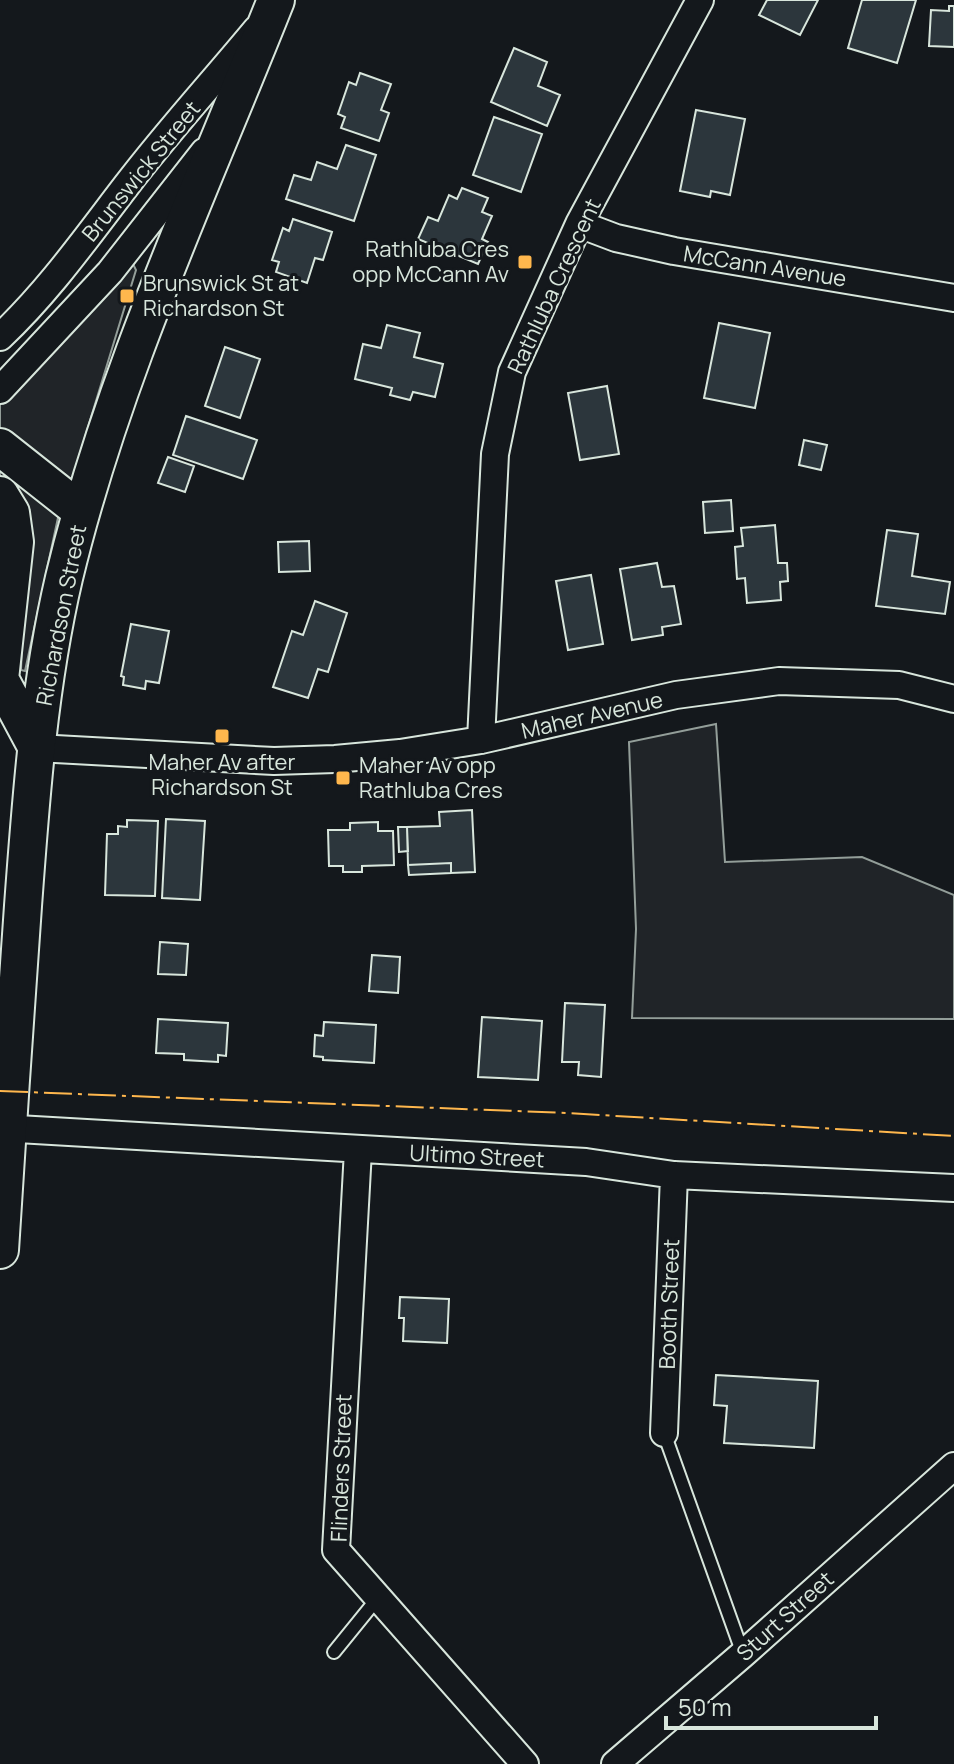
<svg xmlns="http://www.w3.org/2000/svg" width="954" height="1764" viewBox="0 0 954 1764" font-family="Manrope,sans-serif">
<rect width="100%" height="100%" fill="#14181c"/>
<!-- green -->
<path fill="#202428" stroke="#939e99" stroke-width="2" d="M133,264l3,6 -66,216 -70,-56v-27z
M0,458l59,55 -34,158 -4,-1 5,-132 -26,-58z
M716,724l9,138 137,-5 92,38v124l-322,-1 4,-89 -7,-187z"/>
<!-- building -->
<path fill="#2c363c" stroke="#d8e6dc" stroke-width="2" d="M767,0h51l-18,35 -41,-20z
M862,0h54l-19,63 -49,-15z
M949,6h5v41l-25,-1 2,-36 18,1z
M514,48l33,14 -9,24 22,9 -13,31 -56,-24z
M360,73l31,11 -10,26 8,3 -10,28 -38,-13 4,-11 -7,-3 11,-32 7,3z
M696,110l49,9 -15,76 -19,-4 -1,6 -30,-6z
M494,117l48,17 -21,58 -48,-17z
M346,145l30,10 -22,66 -68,-22 8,-24 17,5 6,-18 20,7z
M462,188l26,10 -6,14 10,4 -10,23 6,3 -10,22 -60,-25 10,-22 10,4 11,-26 8,4z
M293,219l39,13 -9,28 -8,-2 -8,25 -31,-11 3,-10 -7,-2 11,-32 6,3z
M719,323l51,10 -15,75 -51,-10z
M387,325l33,8 -6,24 29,7 -8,33 -22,-5 -3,8 -20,-5 2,-7 -37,-9 8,-35 18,4z
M225,347l35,12 -20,59 -35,-12z
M607,386l12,68 -39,6 -12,-67z
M186,416l71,24 -14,39 -70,-24z
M804,440l23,5 -6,25 -22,-5z
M168,457l26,9 -9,26 -27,-9z
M731,500l2,31 -28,2 -2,-31z
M775,525l3,38h9l1,18 -8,1 1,18 -34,3 -2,-25 -8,1 -2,-32 8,-1 -2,-18z
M887,530l31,4 -6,42 38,6 -5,32 -69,-8z
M309,541l1,30 -31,1 -1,-30z
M657,563l5,24 12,-1 7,38 -19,3 1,8 -31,5 -12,-71z
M591,575l12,69 -35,6 -12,-69z
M315,601l32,12 -19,59 -10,-3 -10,29 -35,-11 19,-56 11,4z
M131,624l38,7 -10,52 -13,-2 -1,8 -22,-4 1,-8 -3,-1z
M472,810l3,62 -24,1v-10l-43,2 -1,-38 33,-1 -1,-14z
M166,819l39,2 -5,79 -38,-2z
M127,820l31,1 -3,75 -50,-1 2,-61h11v-8l9,1z
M378,822v9h15l1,34 -32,1v6h-19v-6h-14l-1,-36h22v-7z
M398,827h9l1,24 -9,1z
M451,863v10l-42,2 -1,-10z
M160,942l28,2 -2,31 -28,-1z
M372,955l28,2 -2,36 -29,-2z
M565,1003l40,2 -4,72 -23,-2 1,-13h-17z
M482,1017l60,4 -4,59 -60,-3z
M158,1019l70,4 -2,33 -8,-1v7l-34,-2v-6l-28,-1z
M324,1022l52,3 -2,38 -51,-3v-3l-9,-1 1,-21 8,1z
M400,1297l49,2 -2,44 -44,-2 1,-23h-5z
M716,1375l102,6 -4,67 -90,-5 3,-37 -13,-1z"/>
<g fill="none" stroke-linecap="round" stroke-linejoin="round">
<defs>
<path id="lane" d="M664,1433l79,221
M334,1652l43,-53"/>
<path id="street" d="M579,224l37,14 58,13 280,47
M0,337c48,-45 86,-99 126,-151 41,-54 87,-104 130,-156
M0,390l110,-118 94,-120
M481,740l14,-286 17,-82 67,-148 121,-224
M37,748l237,13 61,-2 65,-6 81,-13 195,-45 103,-14 120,4 55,14
M0,1128l586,34 88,13 280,13
M358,1150l-22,400 189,214
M664,1433l10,-258
M615,1764l128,-110 211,-188"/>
<path id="secondary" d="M0,447l81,64
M0,495l11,18 4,29 -15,137 37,69
M0,1250c7,-115 15,-229 23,-344 8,-109 16,-221 41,-328 48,-200 136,-387 212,-578"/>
</defs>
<!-- lane casing -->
<use href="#lane" stroke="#d8e6dc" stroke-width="16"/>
<!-- street casing -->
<use href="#street" stroke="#d8e6dc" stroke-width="30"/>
<!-- secondary casing -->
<use href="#secondary" stroke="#d8e6dc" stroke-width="40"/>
<!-- lane -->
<use href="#lane" stroke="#14181c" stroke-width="12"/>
<!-- street -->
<use href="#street" stroke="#14181c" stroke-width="26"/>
<!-- secondary -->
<use href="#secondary" stroke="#14181c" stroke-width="36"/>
<!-- power -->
<path stroke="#ffb74d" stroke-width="2" stroke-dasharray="28 6 4 6" stroke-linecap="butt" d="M0,1091l567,22 387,23"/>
</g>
<!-- markers -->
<g fill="#ffb74d" stroke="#14181c" stroke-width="3">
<rect x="517" y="254" width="16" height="16" rx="4"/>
<rect x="119" y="288" width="16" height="16" rx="4"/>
<rect x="214" y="728" width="16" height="16" rx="4"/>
<rect x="335" y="770" width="16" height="16" rx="4"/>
</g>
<g text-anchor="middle" stroke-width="6" stroke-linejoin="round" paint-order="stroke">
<!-- street labels -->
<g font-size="22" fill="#d8e6dc" stroke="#14181c">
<text transform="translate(141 171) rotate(-51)" y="8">Brunswick Street</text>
<text transform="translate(765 266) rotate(9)" y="8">McCann Avenue</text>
<text transform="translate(554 286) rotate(-65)" y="8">Rathluba Crescent</text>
<text transform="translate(61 615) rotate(-79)" y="8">Richardson Street</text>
<text transform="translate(592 715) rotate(-13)" y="8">Maher Avenue</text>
<text transform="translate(477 1156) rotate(3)" y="8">Ultimo Street</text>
<text transform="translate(669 1304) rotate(-88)" y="8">Booth Street</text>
<text transform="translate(341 1468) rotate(-88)" y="8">Flinders Street</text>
<text transform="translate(785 1616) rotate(-42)" y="8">Sturt Street</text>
</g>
<!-- poi labels -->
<g font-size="22" fill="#d8e6dc" stroke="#14181c" text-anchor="start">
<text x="509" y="257" text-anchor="end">Rathluba Cres<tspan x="509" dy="25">opp McCann Av</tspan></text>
<text x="143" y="291">Brunswick St at<tspan x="143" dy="25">Richardson St</tspan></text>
<text x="222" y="770" text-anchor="middle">Maher Av after<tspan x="222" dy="25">Richardson St</tspan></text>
<text x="359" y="773">Maher Av opp<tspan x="359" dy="25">Rathluba Cres</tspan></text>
</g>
</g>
<!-- scale -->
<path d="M666 1716v12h210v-12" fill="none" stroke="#d8e6dc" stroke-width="4"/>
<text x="678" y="1716" font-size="24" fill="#d8e6dc" stroke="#14181c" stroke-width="6" paint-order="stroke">50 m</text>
</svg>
